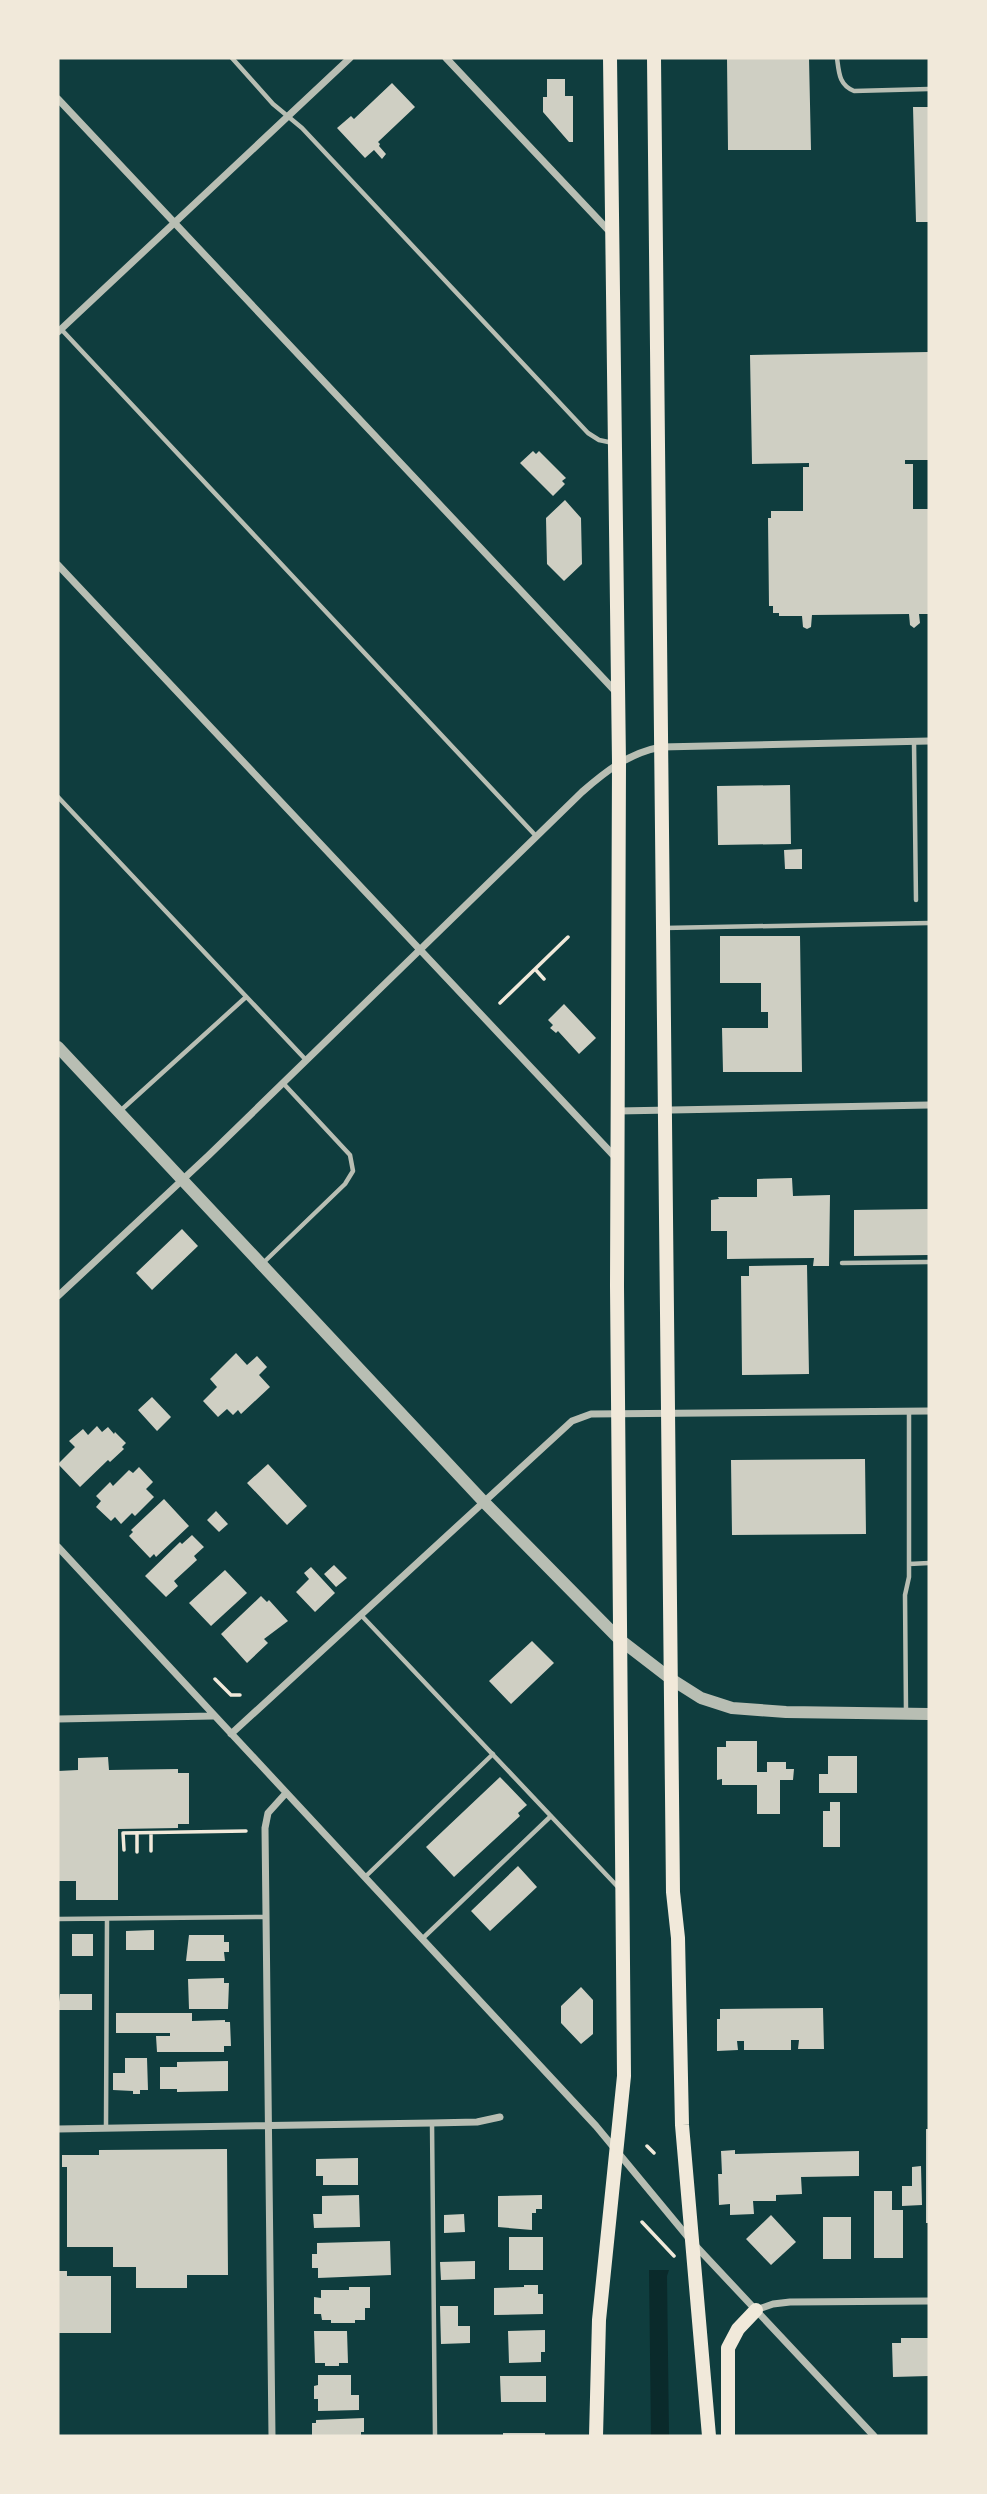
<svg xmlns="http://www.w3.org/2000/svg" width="987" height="2494" viewBox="0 0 987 2494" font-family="'Work Sans',sans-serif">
<rect width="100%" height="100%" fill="#0f3d3e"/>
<!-- water -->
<path fill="#0a2a2b" d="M649,2270h20l-2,6 2,160h-18z"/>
<!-- building -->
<path fill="#cfcfc3" d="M727,58h82l2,92h-83z
M547,79h18v17h8v46h-4l-26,-30v-15h4z
M392,83l23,24 -37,35 2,2 -1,2 7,8 -4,5 -8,-9 -9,8 -28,-30 14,-12 3,3z
M913,107h16v115h-13z
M929,352v108h-24v4h8v45h16v105h-10l1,9 -6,5 -4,-3 -1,-11 -97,1 -1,12 -4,2 -4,-2 -1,-11h-23v-3h-6v-7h-4l-1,-88h3v-7h32v-44h6v-4l-57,1 -2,-109z
M533,451l3,3 3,-3 27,27 -4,3 3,3 -12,12 -33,-33z
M565,500l16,18 1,46 -18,17 -17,-17 -1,-46z
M790,785l1,59 -73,1 -1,-59z
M802,849v20h-17l-1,-19z
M720,936h80l2,136h-79l-1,-44h46v-16h-7v-29h-41z
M564,1004l32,34 -17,16 -21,-23 -2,2 -6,-5 3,-3 -5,-5z
M792,1178l1,18 37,-1 -1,71h-16l1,-8 -87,1v-28h-16v-31l8,-1 -1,-2h39v-18z
M929,1209v46l-75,1v-46z
M182,1229l16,17 -46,44 -16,-17z
M807,1265l2,109 -67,1 -1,-99h8v-10z
M236,1353l11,12 10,-9 10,11 -8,8 11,12 -29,27 -3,-4 -5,5 -6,-6 -9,8 -15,-16 14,-14 -7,-8z
M152,1397l19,20 -14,14 -19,-21z
M97,1426l5,6 6,-5 6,7 1,-2 11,11 -4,4 2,2 -14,13 -2,-2 -28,27 -22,-23 17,-17 -6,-6 14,-12 5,6z
M865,1459l1,75 -134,1 -1,-75z
M268,1464l39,42 -20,19 -40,-42z
M139,1467l14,15 -7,7 8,8 -19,19 -3,-3 -11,11 -6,-7 -4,4 -15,-14 5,-6 -5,-5 14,-14 3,4 16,-16 4,3z
M164,1499l25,27 -33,31 -2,-3 -4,4 -21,-22 4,-4 -2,-2z
M216,1511l12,13 -9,8 -12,-12z
M192,1535l12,12 -10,9 3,4 -23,21 4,5 -12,11 -21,-21 35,-34 2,2z
M334,1565l13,13 -11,9 -12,-13z
M311,1567l24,26 -20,19 -19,-20 13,-13 -5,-6z
M225,1570l22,23 -36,33 -22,-23z
M261,1596l6,6 2,-2 19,21 -24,18 4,4 -21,20 -26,-29z
M532,1641l22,22 -43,41 -22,-23z
M726,1741h31v31h10v-10h19v7h8l-1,11h-13v34h-23v-29h-35v-6l-5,1v-33h9z
M828,1756h29v37h-38v-19h9z
M108,1757l1,13 69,-1v4h11v51h-11v4l-60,1v71h-42v-19h-18v-110l20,-1v-12z
M500,1777l27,28 -9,8 2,3 -66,61 -28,-30z
M830,1802h10v45h-17v-36h7z
M518,1866l19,21 -47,44 -19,-20z
M154,1930v20h-28v-19z
M72,1934h21v22h-21z
M189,1935h35v7h5v10h-5l1,9h-39z
M224,1978v5h5l-1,26h-39l-1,-30z
M581,1987l12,13v34l-12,10 -20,-21v-17z
M60,1994h32v16h-34z
M823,2008l1,41h-26l1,-9h-8v10h-47v-9h-7l1,9 -21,1v-32h3v-10z
M116,2013h76v8l33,-1v2h5l1,24h-7v6h-67l-1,-16h14v-3h-54z
M125,2058h22l1,32h-8v4h-7v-3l-20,-1v-17h12z
M228,2061v30l-51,1v-3h-17v-22h17v-5z
M926,2129h3v94h-3z
M227,2149l1,126h-41v13h-51v-21h-23v-20h-46v-80h-5v-12h37v-5z
M735,2150v4l124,-3v25l-58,1 1,17 -26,1v6h-23l1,13 -24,1v-11l-11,1 -1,-31h4l-1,-23z
M358,2158v27h-35v-9h-7v-17z
M921,2166l1,39 -20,1v-20h10v-19z
M874,2191h18v19h11v48h-29z
M359,2195l1,32 -46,1 -1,-14h9v-18z
M542,2195v14h-6v4h-4v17l-34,-3v-31z
M464,2214l1,18 -21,1v-18z
M771,2215l25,27 -25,23 -25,-26z
M823,2217h28v42h-28z
M509,2237h34v33h-34z
M390,2241l1,34 -73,3v-10h-6v-14h5v-11z
M475,2261v18l-34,1 -1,-18z
M58,2271h9v5h44v57h-53z
M524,2285h14v9h5v20l-49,1v-27l30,-1z
M349,2287h21v21h-5v12h-10v3h-24v-3h-9l-1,-6h-7v-17l7,1v-8h28z
M440,2306h18v20h12v17l-29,1z
M545,2330v22h-4v10l-32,1 -1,-32z
M314,2331h33l1,32h-9v3h-14v-3h-10z
M901,2338h28v38l-36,1 -1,-34h9z
M318,2375h33v20h8v15l-41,1v-12h-4v-13l4,-1z
M500,2376h46v26h-45z
M364,2418v14h-3v4h-49v-13h4v-3z
M503,2433h42v3h-42z"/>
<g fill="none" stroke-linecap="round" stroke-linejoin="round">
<!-- path -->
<path stroke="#f1e9da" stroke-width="3.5" d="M535,969l9,10
M500,1003l68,-66
M215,1679l16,16h9
M137,1833v19
M151,1833v18
M124,1850l-1,-17 123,-2
M647,2146l7,7
M642,2222l32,34"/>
<!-- service -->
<path stroke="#b8beb3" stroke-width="4.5" d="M232,58l41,46 29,24 286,305 11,7 14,3
M837,58c2,15 2,27 17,33l75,-2
M61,329l475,507
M914,742l2,158
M58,797l248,263
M664,928l265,-5
M119,1112l127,-115
M842,1263l87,-1
M262,1264l83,-80 8,-13 -3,-16 -67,-72
M909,1564l20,-1
M361,1615l256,271
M906,1711l-1,-116 4,-18v-166
M365,1877l128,-123
M58,1919l208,-2
M422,1939l129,-123
M432,2123l3,313
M106,2128l1,-209"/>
<!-- minor -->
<path stroke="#b8beb3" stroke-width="7" d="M446,58l165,175
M58,99l558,593
M58,332l292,-274
M58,565l558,593
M618,1111l311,-6
M58,1296l151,-141 373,-363c24,-21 47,-39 79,-45l268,-6
M58,1547l538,579 96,116 182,194
M58,1719l155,-3
M231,1734l341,-313 19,-7 338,-3
M58,2129l374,-6 45,-1 23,-5
M756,2310l17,-6 17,-2 139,-1
M272,2436l-7,-608 3,-15 18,-20"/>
<!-- tertiary -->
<path stroke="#b8beb3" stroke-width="12" d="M58,1047l425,454 136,138 52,40 30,19 31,10 54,4 143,2"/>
<!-- secondary -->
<path stroke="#f1e9da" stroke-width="14" d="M654,58l19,1834 5,46 4,187 27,311
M596,2436l3,-116 25,-244 -7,-790 2,-523 -9,-705
M728,2436v-88l10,-19 18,-19"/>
</g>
<!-- border -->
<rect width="987" height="2494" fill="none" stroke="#f1e9da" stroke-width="119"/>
</svg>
